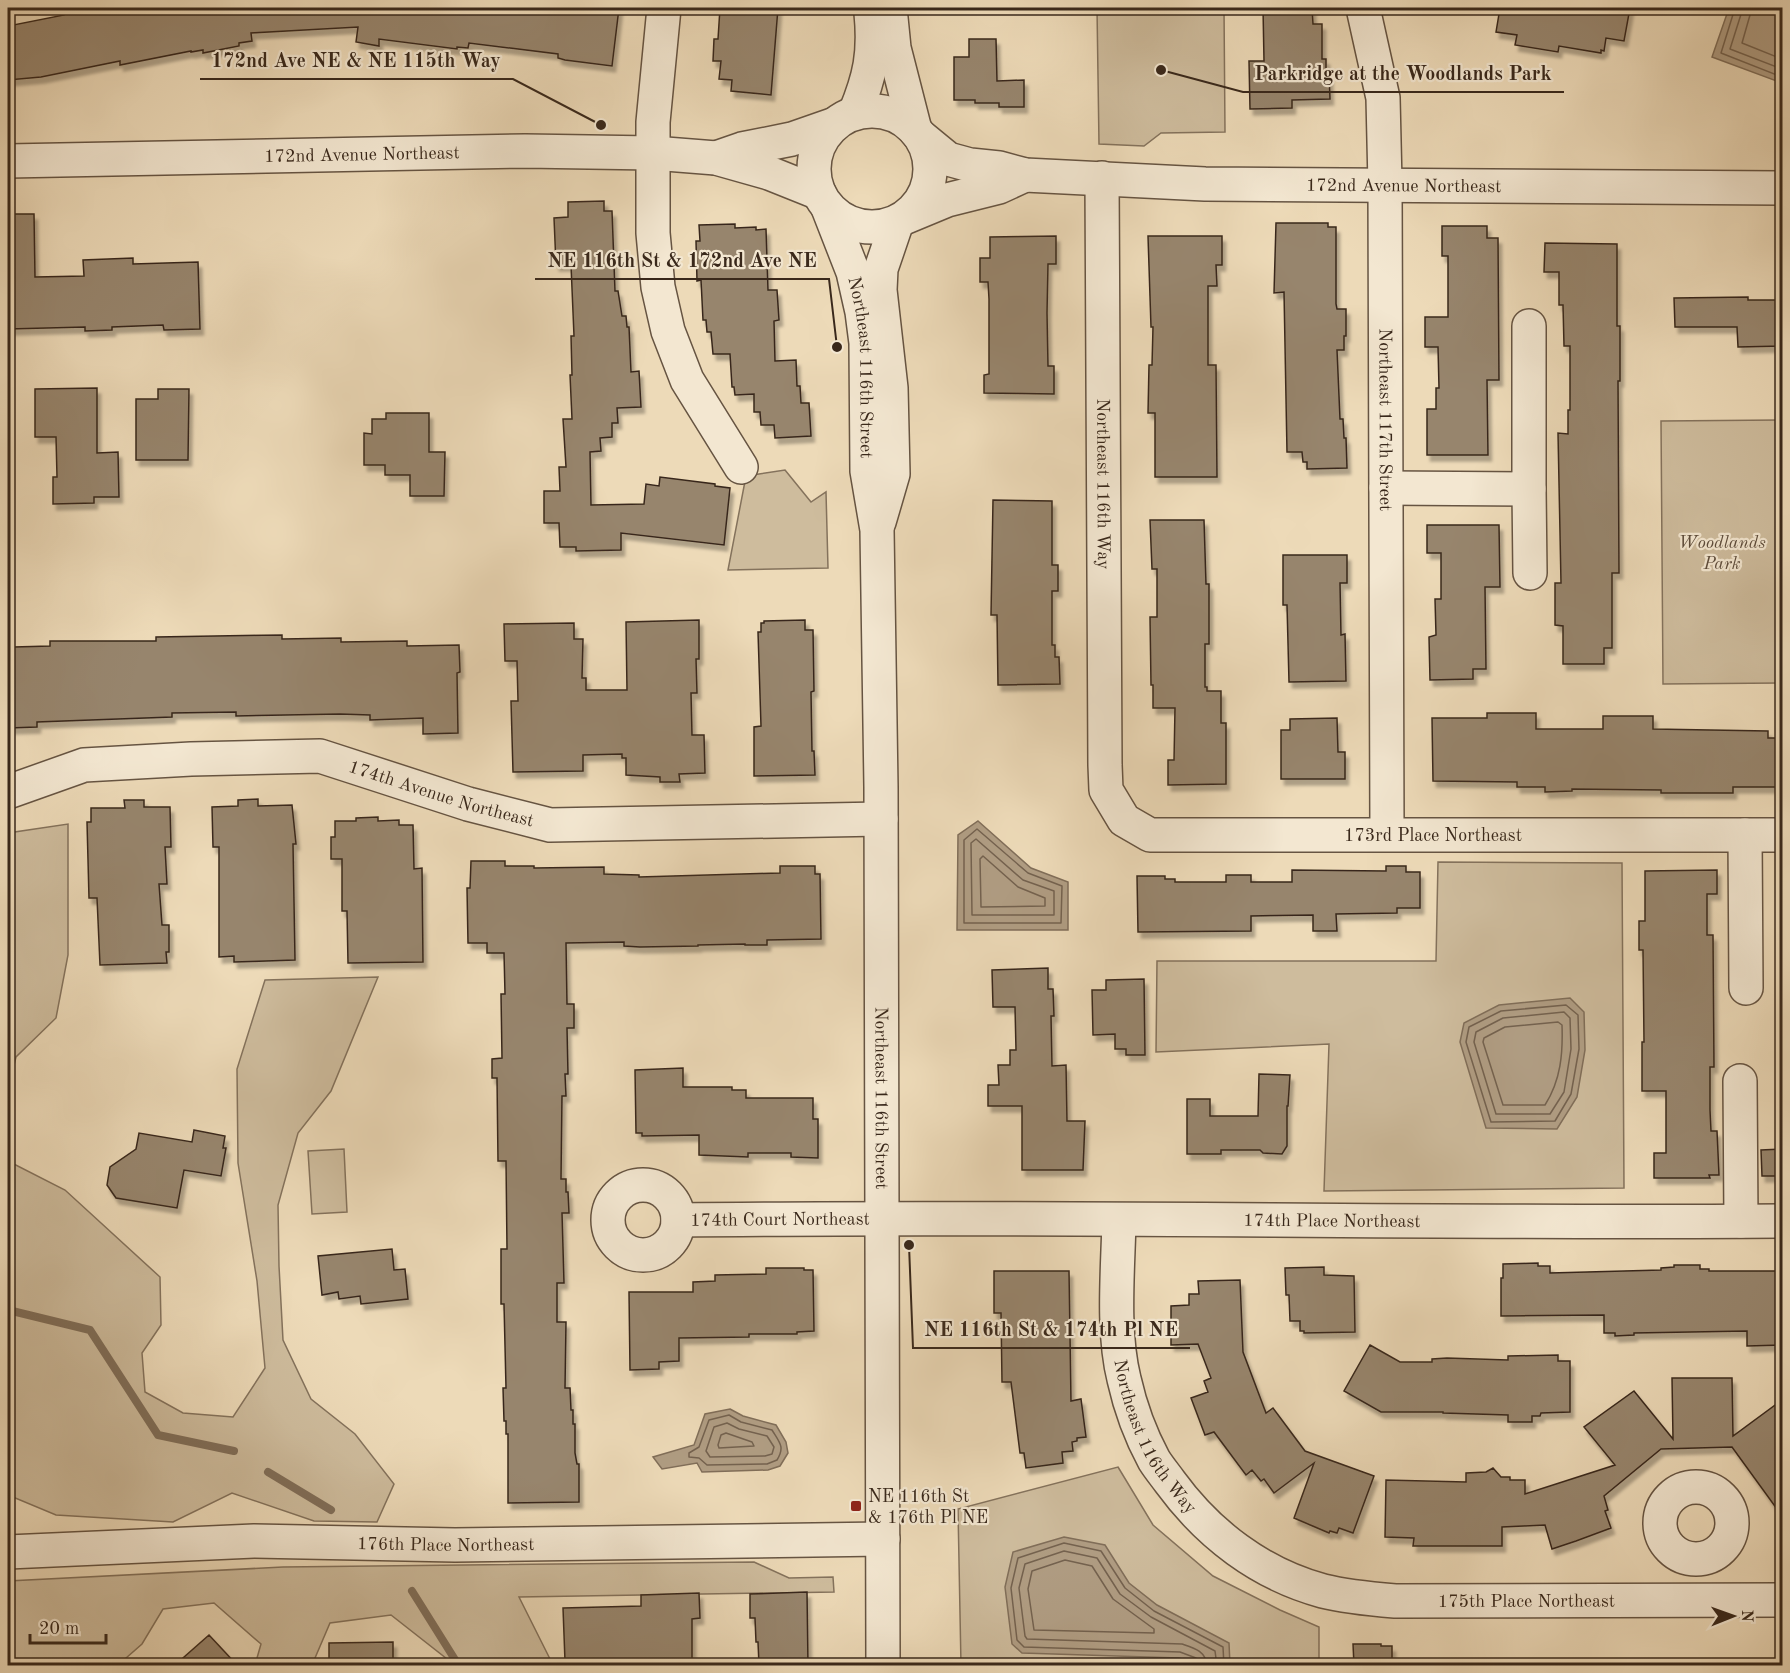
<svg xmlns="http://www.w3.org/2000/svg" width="1790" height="1673" viewBox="0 0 1790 1673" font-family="'Old Standard TT',serif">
<defs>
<filter id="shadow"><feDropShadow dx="3.5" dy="6" stdDeviation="1.5" flood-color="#0004"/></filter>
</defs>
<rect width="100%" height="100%" fill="#eddab8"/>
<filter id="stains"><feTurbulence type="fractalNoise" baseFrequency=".00333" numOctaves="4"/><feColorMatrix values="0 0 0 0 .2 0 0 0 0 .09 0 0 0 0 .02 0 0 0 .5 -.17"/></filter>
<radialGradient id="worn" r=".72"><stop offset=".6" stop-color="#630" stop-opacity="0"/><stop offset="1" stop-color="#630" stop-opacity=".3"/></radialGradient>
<!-- green -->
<path fill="#cebc9d" stroke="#84725c" stroke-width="1.5" d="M1097,8h127l1,124 -64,1 -17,13 -45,-2z
M1782,420v263l-119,1 -2,-263z
M785,470l26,32 15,-10 2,76 -100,2 18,-94z
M68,824v131l-12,63 -40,39 -8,32v-256z
M1438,862l184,1 2,325 -300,3 5,-147 -173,8 1,-91h279z
M378,977l-47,114 -33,42 -20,72 1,61 4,74 28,59 44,35 39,50 -17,38 -63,-1 -82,-28 -59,29 -117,-7 -48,-20v-334l57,29 95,87 1,48 -19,28 3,39 38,21 50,4 32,-49 -8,-87 -19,-118 -1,-94 28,-89z
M344,1149l3,63 -35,2 -4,-63z
M1118,1467l35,58 60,51 67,34 39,17v38h-358l-3,-156z
M754,1562l35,16 44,-1 1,15 -315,5 34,68h-103l-3,-6 -56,-44 -61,8 -18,42h-57l6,-21 -47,-41 -51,6 -21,35 -24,21 -110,1v-85l275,-14z"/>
<!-- water -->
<path fill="#b09d83" stroke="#806e59" stroke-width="1.5" d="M1729,8h53v75l-70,-26z
M978,821l53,47 37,14v48h-111l1,-95z
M1570,998l14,14 1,38 -8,47 -20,32 -71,-1 -26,-86 4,-19 35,-18z
M730,1409l13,7 33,9 10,17 2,11 -8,13 -12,4 -66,2 -5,-9 -35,6 -9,-12 41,-12 11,-31z
M1064,1537l41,8 24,38 28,22 72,38 1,22h-30l-21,-7 -157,-5 -10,-9 -7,-57 8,-35z"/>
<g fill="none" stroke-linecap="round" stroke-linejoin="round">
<!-- shore -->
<path stroke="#74624f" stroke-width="1.5" d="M1735,8l-14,45 61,24
M1743,8l-13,41 52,20
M1752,8l-10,35 40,16
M977,829l51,44 34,13 -1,37h-97v-83z
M976,839l47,41 31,11v24h-82l-1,-72z
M983,856l35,31 27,11v8l-64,1 -1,-48z
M1566,1005l12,10 1,34 -8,45 -16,27 -64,1 -25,-80 3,-15 32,-16z
M1564,1012l6,6 1,31 -7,43 -14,22h-54l-22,-72 2,-10 27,-14z
M1558,1022l4,3c1,28 -1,55 -17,80h-42l-20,-63 1,-4 21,-11z
M729,1415l12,7 31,8c8,13 13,17 5,30l-10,4 -60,1 -8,-7 -10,-1v-4l10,-6 10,-27z
M727,1423l12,6 28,7 7,11 -2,7 -7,2 -55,1 -4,-6 8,-24z
M726,1433l26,9 2,4 -35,2 -1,-3 3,-10z
M1065,1560l27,6 21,33 41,30v4l-120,-3 -6,-41 4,-18z
M1199,1666l-3,-8 -16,-6 -156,-5 -7,-7 -6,-52 7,-30 46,-15 37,8 24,37 29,23 69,36 1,19
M1207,1666c-1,-15 -13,-18 -25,-22l-155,-5 -2,-3 -6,-48 6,-24 39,-13 33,7 23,36 31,23 64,34 2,15"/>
<!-- stream -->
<path stroke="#806e59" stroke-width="8" d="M8,1310l82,20 68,105 76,16
M268,1472l63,38
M412,1591l47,75"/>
</g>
<!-- building -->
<path fill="#97856d" stroke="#39281b" stroke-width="1.5" filter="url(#shadow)" d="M63,8h556l-7,58 -47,-6 -7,-2v-4l-89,-11 -1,5 -11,-1v2l-78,-10v7l-23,-4 2,-15 -107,6 1,8 -13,2v3l-36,7v-3l-12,2v-1l-71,14v-4l-79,16 -33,3v-54l56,-11z
M720,8h58l-7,87 -40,-4 1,-11 -13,-1 2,-18h-8l1,-22h4z
M1263,8h49l1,16h9v35h4v14h3l1,26 -38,1v8l-42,1 -1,-48h15z
M1500,8h130l-6,33 -18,-3 -2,13 -3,-1v3l-42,-7 -1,6 -43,-7 2,-10 -21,-3z
M969,39h27l1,42 27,-1v27h-25v-4h-24v-3h-21v-43h15z
M604,201v10h8l3,80h3l4,25h4l1,11h2l2,45 8,-1 2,36 -24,1 1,15h-6v14l-12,1 1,13 -11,1 1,53 53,-1 2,-20 13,2 1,-9 55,7v2l15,2 -6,57 -103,-12v17l-45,1v-4h-16l-1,-24h-15v-32h16l-1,-24h7l-3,-48h9l-2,-44h2l-1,-39h3l-3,-71h-15l-2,-47 14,-1v-15z
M8,214h26l1,63 49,-1 -1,-16 50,-2v6l65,-2 2,67 -36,1 -1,-5 -51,2v3l-27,1v-4l-77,2z
M1276,223h52v4h8v77l1,5h9v27h-2v14h-7l3,69h3l1,19h2l1,30 -40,1v-7h-4l-1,-10h-15l-3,-160 -10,1z
M735,224v4l21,-1v3l10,-1 2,61h9l2,30 -5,1 1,40 21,-1 1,26h3l1,17h8l2,33 -36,2 -1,-13h-13l-1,-13h-6v-18l-19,1 -1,-8h-2l-2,-33h-17l-2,-22h-4l-1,-12h-3l-2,-40 -4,1 -1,-40h4l-1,-16z
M1442,226h45v12h11l1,142h-12l1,75h-61v-46h9v-21h3l-1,-41h-13v-30h23v-61h-6z
M1056,236v28h-8l-1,49 1,53h6v28l-70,-1v-18l5,-1v-75l-1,-17h-8v-24h10v-21z
M1148,236h74v29h-6l1,21h-9v79h8l1,112h-62v-64h-7l1,-48h3l1,-38h-2z
M1545,243l72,1v82h3v55h-2l1,192h-7v75h-8v16h-41v-38l-8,-1v-42h6l-3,-150 10,1v-24h2v-64h-6l-1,-41h-4v-33h-15z
M1748,297v3h34v46l-44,1 -1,-20h-62l-1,-29z
M97,388v65l21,-1 1,45h-25v6l-41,1v-27h4l-1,-40h-21v-48z
M158,389h31l-1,71h-52v-61h22z
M386,413h43v39h16l-1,44h-34v-21h-25v-10h-21v-32l8,1v-15h14z
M993,500l59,1v64h6v26h-6v54h3v12h4l1,27 -62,1 -1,-70h-6z
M1150,520h54l2,64h3v60h-4v43h2v4h14v32h5v61l-58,1v-25h6l1,-52h-22v-23h-2l-1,-68h7v-48h-5z
M1427,525h72l1,62h-15l1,82h-13v10l-43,1 -1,-43 7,-2 -1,-36h6v-46h-14z
M1283,555h64v28h-7l1,52 4,-1 1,47 -57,1 -2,-77h-4z
M699,620v39h-3l1,34h-6l1,42h12l1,38 -26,1 1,8h-20v-5l-34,-2v-17h-4v-4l-39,1v16l-70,1 -2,-71h7l-1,-40h-12l-1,-37 70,-1v16h9l-1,39h4v12h41l-1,-68z
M805,620v10h8l1,61 -3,1 1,59h2l1,24 -61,1v-49l7,-1 -3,-94h3v-9h3v-2z
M282,635v4l59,-1v4l66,-1v5l52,-1 1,27 -3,1 1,60 -35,1v-16l-53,2v-5l-30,-1 -104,2v-4l-64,1v4l-135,5v5l-29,1v-74h6v-7l36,-1v-5h106v-4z
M1487,713h49v16h67v-13h50v13l115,2v7h14v49h-49v6h-72v-3l-89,-1v2l-27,1v-5h-28v-5l-84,-1 -1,-63h55z
M1337,718l1,34h7v27h-64v-49h9v-11z
M258,799v7l34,-1 4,39h-3l2,116 -61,2v-6l-15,1v-110h-6l-1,-40 26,-1v-6z
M124,800h20v7h26l1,40h-6l2,37h-8l3,41h7v27h-3l1,11 -67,2 -3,-67h-8l-2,-76h4v-14h34z
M378,817v4l21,-1v5h14l1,44 8,-1 1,94 -75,1 -1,-52h-5v-52h-11v-22h4v-16h21v-3z
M471,861h34v5h29v2l70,-1v7l35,1v2l141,-4v-7h35v8h5l1,65 -54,1v5h-22v-1l-47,1v1l-58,1 -16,-1v-4l-58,1 1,61h7v24h-7l1,46h-3l1,22h-4l-1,83h5v13h2l1,21h-7l2,70h-7v39h9l-1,66h5l1,22h2v14h2v29l2,11h2v38l-71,1v-69h-2v-13h-2l-1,-33h3l-2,-84h-3v-55h6l-1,-88h-8l-1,-83h-5v-19l10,-1 -1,-64h4l-1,-41h-17v-10h-19l-1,-55h3z
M1386,866h20v6h14v36h-23v5l-61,1 1,17h-24v-16l-62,1v15l-113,1 -1,-56h28v3h10v3h51v-7h25v7h41v-12l94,1z
M1717,870v24h-10v41h6l1,132h-4v43l1,21h6l2,44h-10l1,3h-56v-25h12v-62h-24v-49h2l-1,-92h-4v-29h6v-50z
M1048,968v21h5l1,27h-3l1,50 14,-1 1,56h18l-2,49h-61v-64h-34v-21h11l-1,-20h12v-15h6l-1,-43h-22l-1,-37z
M1144,979l1,76h-19v-6h-11v-15l-22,1 -1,-45h14v-10z
M683,1068v19h49v3h14v8h67v21h5v39l-27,-1v-4h-43v4l-49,-2v-20l-57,1v-3h-6l-1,-63z
M1259,1074l31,1 -2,31h-1v40l-5,8 -19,-1 -3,-3h-39v4h-34v-55h23v17h48z
M194,1130l31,6 -2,12h3l-5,28 -37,-6 -7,38 -61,-10 -9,-13 3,-18 26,-18 3,-16 53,9z
M1782,1149v27h-20l-1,-26z
M392,1249l2,21 11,-1 3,30 -47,5 -1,-8 -21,3 -1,-7 -16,3 -4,-39z
M1538,1263v3h12v7l111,-3v-2l13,-1v-2h26v4h9v2h73v74l-35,1v-15l-113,2v2l-19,1v-3h-11v-18l-103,1v-38h2v-14z
M1324,1267v8l30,1 1,56 -51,1v-2h-4v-10h-10l-1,-26h-3l-1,-27z
M766,1268h38v2h9l1,61 -17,1v2h-48v3l-70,1v23l-20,1v7l-29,1 -1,-78h64v-10l22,-1v-6l51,-1z
M994,1271h75l2,130 10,-2 5,38 -9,1v3l-5,1 1,9 -11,1 1,11 -37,5 -2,-15h-4l-9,-71h-9l-1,-69h-7z
M1240,1280l3,72 23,61 7,-5 32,43 69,25 -21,57 -14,-5 -2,5 -7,-2 -1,2 -35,-15 20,-55 -40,30 -10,-14 -3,2 -9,-11 -6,5 -32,-43 -9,3 -14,-37 17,-6 -4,-11 7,-3 -13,-34 -27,1v-39l18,-1v-11h10l-1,-13z
M1370,1345l30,17h32v-3l15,-1 61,2v-4l50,-1v6h12v51l-29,1 -1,3h-8v6h-24v-7l-65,-2v-1h-62l-37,-21z
M1672,1378h60l1,58 49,-36v116l-50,-69 -71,2 -57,47 4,14 -3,1 6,17 -35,13 -24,8 -7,-24 -43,2v19h-89l1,-8 -29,-1 1,-57 80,2v-9l20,-1 7,-4 8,9h9v3h15v14l90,-29 -31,-38 50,-36 39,48z
M807,1592l1,73h-49l-1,-23h-2l-1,-24h-5v-24z
M699,1593l1,25 -8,1v46h-118v-4h-9l-2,-53 78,-2v-11z
M209,1635l28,30h-62z
M393,1642v23h-64v-22z
M1353,1644h28v2h11v19h-38z"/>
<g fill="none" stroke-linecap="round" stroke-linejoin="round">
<defs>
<g id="minor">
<path d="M664,8l-11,114v111l5,54 10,44 19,49 54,87"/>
<path d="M890,8l4,40 21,82"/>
<path id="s1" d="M1363,8l20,90 2,86 2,650"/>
<circle cx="872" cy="169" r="58"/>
<path d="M855,113c15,-36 20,-60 16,-100"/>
<path id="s2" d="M920,136l28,23 22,6 29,3 26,7 180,9 577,4"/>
<path d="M716,158l26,-9 50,-10 43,-15"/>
<path id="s3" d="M8,161l517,-10 128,2 63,5 53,15 50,20"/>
<path id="s4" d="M1102,178l3,587 1,25 18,30 26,15h632"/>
<path id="s5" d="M828,208l25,64 9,40 4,31 1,128 10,59 4,257 2,879"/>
<path d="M906,217l41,-17 52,-13 26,-12"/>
<path d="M1386,488l143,1v-163"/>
<path d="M1529,489l1,84"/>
<path d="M879,522l14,-48 -2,-86 -11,-98 1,-21 16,-47"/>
<path id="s6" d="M8,792l76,-27 107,-6 129,-3 148,48 82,21 331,-6"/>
<path d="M1745,835l1,153"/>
<path d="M1740,1081l1,140"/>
<circle cx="643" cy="1220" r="35"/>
<path id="s7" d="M678,1220c368,-5 736,4 1104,1"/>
<path id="s8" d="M1119,1220c-1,49 -7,111 5,159 6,27 17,57 30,81 5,8 11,15 16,22 38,52 90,92 153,109 24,6 48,8 72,10l387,-1"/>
<circle cx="1696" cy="1523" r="36"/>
<path id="s9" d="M8,1552l246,-11 201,4 428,-6"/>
</g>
</defs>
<!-- minor casing -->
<use href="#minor" stroke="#665442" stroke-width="36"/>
<!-- minor -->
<use href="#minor" stroke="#f3e7d1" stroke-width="33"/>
</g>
<!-- markers -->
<rect fill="#8f2418" stroke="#f3e7d1" stroke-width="2" x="850" y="1500" width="12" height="12" rx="3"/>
<g text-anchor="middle" stroke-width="4.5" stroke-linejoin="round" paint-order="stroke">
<!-- street labels -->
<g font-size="18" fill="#39281b" stroke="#f3e7d1">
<text dy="6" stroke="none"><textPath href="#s3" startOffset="354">172nd Avenue Northeast</textPath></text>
<text dy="6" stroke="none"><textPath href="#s2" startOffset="494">172nd Avenue Northeast</textPath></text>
<text dy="6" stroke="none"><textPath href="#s5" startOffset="165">Northeast 116th Street</textPath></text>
<text dy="6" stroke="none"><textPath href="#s1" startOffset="414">Northeast 117th Street</textPath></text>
<text dy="6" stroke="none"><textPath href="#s4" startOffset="306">Northeast 116th Way</textPath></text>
<text dy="6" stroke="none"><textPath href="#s6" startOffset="444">174th Avenue Northeast</textPath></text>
<text dy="6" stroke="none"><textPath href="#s4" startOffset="960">173rd Place Northeast</textPath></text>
<text dy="6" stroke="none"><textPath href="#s5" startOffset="897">Northeast 116th Street</textPath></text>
<text dy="6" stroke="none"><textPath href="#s7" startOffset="102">174th Court Northeast</textPath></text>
<text dy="6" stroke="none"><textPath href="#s7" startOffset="654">174th Place Northeast</textPath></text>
<text dy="6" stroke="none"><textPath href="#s8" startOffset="225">Northeast 116th Way</textPath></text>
<text dy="6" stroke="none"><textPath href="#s9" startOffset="438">176th Place Northeast</textPath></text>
<text dy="6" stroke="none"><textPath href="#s8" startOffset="669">175th Place Northeast</textPath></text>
</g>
<!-- park labels -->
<g font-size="18" font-style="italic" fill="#5e4d3c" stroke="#f3e7d1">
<text x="1722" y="548">Woodlands<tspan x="1722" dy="21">Park</tspan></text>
</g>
<!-- poi labels -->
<g font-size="18" fill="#39281b" stroke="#f3e7d1" text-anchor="start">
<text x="868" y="1502">NE 116th St<tspan x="868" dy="21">&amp; 176th Pl NE</tspan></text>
</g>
</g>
<!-- callouts -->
<path fill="none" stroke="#39281b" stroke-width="2" d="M601 125L513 79H200M1161 70L1243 92H1564M837 347L829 279H535M909 1245L913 1348H1190"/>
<g fill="#39281b" stroke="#f3e7d1" stroke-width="2">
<circle cx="601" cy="125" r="6"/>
<circle cx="1161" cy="70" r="6"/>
<circle cx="837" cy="347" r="6"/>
<circle cx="909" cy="1245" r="6"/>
</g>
<g font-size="20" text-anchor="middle" font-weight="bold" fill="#39281b" stroke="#f3e7d1" stroke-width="4.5" stroke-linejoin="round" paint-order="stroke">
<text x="356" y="67">172nd Ave NE &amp; NE 115th Way</text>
<text x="1403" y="80">Parkridge at the Woodlands Park</text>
<text x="682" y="267">NE 116th St &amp; 172nd Ave NE</text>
<text x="1051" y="1336">NE 116th St &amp; 174th Pl NE</text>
</g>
<!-- margin -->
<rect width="1790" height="1673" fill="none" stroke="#eddab8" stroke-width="30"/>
<rect x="9" y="9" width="1772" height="1655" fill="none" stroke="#39281b" stroke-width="3"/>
<rect x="15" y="15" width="1760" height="1643" fill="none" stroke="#39281b" stroke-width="1.5"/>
<!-- north arrow -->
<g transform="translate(1733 1616) rotate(89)" stroke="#f3e7d1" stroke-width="4.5" paint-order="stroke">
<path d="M0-4.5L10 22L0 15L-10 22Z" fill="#39281b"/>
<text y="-9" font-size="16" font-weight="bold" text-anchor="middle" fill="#39281b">N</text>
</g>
<!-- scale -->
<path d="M30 1634v9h76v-9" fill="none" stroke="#39281b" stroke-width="3"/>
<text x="39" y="1634" font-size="18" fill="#39281b" stroke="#f3e7d1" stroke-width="4.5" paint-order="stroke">20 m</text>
<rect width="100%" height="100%" filter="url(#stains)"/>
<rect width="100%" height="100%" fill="url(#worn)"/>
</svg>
